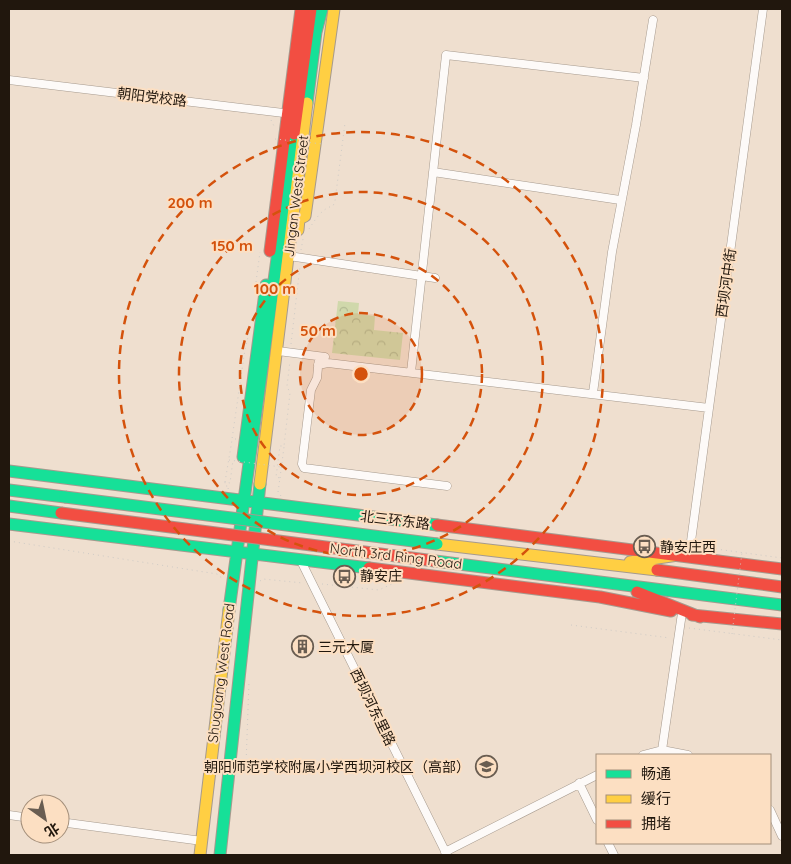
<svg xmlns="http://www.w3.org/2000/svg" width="791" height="864" viewBox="0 0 791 864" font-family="Quicksand,'Noto Sans SC',sans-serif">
<defs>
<pattern id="forest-crowns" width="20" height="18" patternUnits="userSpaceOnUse" patternTransform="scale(1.25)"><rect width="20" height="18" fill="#d0d8ab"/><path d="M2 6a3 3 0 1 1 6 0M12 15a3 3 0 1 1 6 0" fill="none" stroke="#b2b992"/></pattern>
</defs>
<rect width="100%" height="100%" fill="#efdfcf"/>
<!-- forest -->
<path fill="url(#forest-crowns)" d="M338,301l21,2 -1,11 17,2 -1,14 29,3 -3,27 -68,-7z"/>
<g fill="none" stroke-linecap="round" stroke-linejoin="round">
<defs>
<path id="street" d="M9,80l283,34
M433,172l187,28
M289,256l146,22
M278,351l47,6
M319,357l-2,21 -6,12 -9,74 2,4 143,18
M318,365l10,-2 381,45
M411,372l35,-317 198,23
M593,393l19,-141 24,-127 17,-105
M689,556l74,-547
M300,559l147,296
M682,613l-20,137 26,5
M643,755l19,-5
M579,783l18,37
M770,810l12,26
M9,815l21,3
M60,822l142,19
M608,843l6,12
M445,852l152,-77"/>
<path id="fast" d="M307,103l9,-71 6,-23
M243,457l23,-172
M9,471l428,54
M9,490l56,7
M9,506l52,7
M9,524l360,44
M435,561l347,44
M229,610l65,-476
M220,855l40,-371"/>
<path id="slow" d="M298,230l1,-11 6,-3 29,-207
M260,484l47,-381
M437,544l220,26
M630,562l48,-7
M200,855l29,-245"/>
<path id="jam" d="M294,134l17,-125
M270,251l31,-242
M437,525l345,44
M369,568l231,29 71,14
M657,570l125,17
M637,592l63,25
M692,615l90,9"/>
</defs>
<!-- street casing -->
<use href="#street" stroke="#a69a8e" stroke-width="9"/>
<!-- fast casing -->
<use href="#fast" stroke="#a69a8e" stroke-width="13"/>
<!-- slow casing -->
<use href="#slow" stroke="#a69a8e" stroke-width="13"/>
<!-- jam casing -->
<use href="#jam" stroke="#a69a8e" stroke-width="13"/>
<!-- path -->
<path stroke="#cfcbc6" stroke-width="1" stroke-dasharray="1 4" stroke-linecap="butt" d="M271,120l4,8
M309,229c6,-9 13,-21 24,-23l2,-5 10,-78
M301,250l2,-11
M256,282l4,-30
M291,344l9,-78
M236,439h-4l13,-90 4,-16
M280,478l4,-31
M225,482l7,-42
M228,489l1,-3h-4v-4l5,1 3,-23
M281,496l-3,-4 2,-14 -4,-1 4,-31h4l6,-53 -3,-7 3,-25
M9,541l208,33 6,5
M716,549l66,9
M260,581l3,-2 40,4
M322,584l57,6 17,-8
M571,625l99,13
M689,628l93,12
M246,765l3,-84"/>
<!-- street -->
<use href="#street" stroke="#fdfaf8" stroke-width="8"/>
<!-- fast -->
<use href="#fast" stroke="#16e098" stroke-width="11"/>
<!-- slow -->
<use href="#slow" stroke="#ffcf43" stroke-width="11"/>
<!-- jam -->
<use href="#jam" stroke="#f24e42" stroke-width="11"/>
<defs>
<path id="fast-bridge" d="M65,497l372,47"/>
<path id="jam-bridge" d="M61,513l374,48"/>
</defs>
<!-- fast-bridge casing -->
<use href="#fast-bridge" stroke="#a69a8e" stroke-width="13" stroke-linecap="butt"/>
<!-- jam-bridge casing -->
<use href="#jam-bridge" stroke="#a69a8e" stroke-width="13" stroke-linecap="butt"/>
<!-- path-bridge -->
<path stroke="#cfcbc6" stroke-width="1" stroke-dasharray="1 4" stroke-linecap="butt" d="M275,139l48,5
M229,460l52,7
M732,634l10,-82"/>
<!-- fast-bridge -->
<use href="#fast-bridge" stroke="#16e098" stroke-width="11"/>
<!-- jam-bridge -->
<use href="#jam-bridge" stroke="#f24e42" stroke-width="11"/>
</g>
<!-- distance rings -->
<circle cx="361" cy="374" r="61" fill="#d4520c" fill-opacity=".12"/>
<g fill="none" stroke="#d4520c" stroke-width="2.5" stroke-dasharray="9 6">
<circle cx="361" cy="374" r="61"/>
<circle cx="361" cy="374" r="121"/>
<circle cx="361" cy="374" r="182"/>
<circle cx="361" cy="374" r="242"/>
</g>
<!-- icons -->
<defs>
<symbol id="bus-ring" viewBox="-11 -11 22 22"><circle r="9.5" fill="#fcdfc2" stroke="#695d51" stroke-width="1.5"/><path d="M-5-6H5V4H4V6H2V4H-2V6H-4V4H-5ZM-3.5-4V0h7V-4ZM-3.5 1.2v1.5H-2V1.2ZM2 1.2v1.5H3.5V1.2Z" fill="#695d51"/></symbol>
<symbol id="building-ring" viewBox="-11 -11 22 22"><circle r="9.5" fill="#fcdfc2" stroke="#695d51" stroke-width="1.5"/><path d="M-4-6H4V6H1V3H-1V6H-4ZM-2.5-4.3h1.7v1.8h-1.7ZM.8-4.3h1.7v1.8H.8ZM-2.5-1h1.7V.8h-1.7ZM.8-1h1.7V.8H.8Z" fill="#695d51"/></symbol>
<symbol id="school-ring" viewBox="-11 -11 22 22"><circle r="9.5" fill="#fcdfc2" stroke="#695d51" stroke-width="1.5"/><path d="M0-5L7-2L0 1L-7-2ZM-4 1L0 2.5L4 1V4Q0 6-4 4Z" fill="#695d51"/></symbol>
</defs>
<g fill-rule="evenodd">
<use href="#bus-ring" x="632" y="534" width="25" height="25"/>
<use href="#bus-ring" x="332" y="564" width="25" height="25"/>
<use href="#building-ring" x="290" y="634" width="25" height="25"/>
<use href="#school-ring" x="474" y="754" width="25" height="25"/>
</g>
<g text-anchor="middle" stroke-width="4" stroke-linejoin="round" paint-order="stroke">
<!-- street labels -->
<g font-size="14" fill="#21170d" stroke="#fcdfc2">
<text transform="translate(152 97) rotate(7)" y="5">朝阳党校路</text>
<text transform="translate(296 196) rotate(-83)" y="5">Jingan West Street</text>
<text transform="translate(726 283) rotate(-82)" y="5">西坝河中街</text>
<text transform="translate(395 520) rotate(7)" y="5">北三环东路</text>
<text transform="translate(396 556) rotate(7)" y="5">North 3rd Ring Road</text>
<text transform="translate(221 673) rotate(-83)" y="5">Shuguang West Road</text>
<text transform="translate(373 707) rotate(64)" y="5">西坝河东里路</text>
</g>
<!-- poi labels -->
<g font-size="14" fill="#21170d" stroke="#fcdfc2" text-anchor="start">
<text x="660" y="552">静安庄西</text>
<text x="360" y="581">静安庄</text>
<text x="318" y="652">三元大厦</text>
<text x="470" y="772" text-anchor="end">朝阳师范学校附属小学西坝河校区（高部）</text>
</g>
</g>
<circle cx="361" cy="374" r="8" fill="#d4520c" stroke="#fcdfc2" stroke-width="2.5"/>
<g font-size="15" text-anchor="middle" font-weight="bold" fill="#d4520c" stroke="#fcdfc2" stroke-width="4" stroke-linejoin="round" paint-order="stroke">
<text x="190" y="208">200 m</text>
<text x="232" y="251">150 m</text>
<text x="275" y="294">100 m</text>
<text x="318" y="336">50 m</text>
</g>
<!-- border -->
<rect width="791" height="864" fill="none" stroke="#21170d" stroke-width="20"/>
<!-- legend -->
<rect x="596" y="754" width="175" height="90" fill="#fcdfc2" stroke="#a48f7a"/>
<rect x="606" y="770" width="25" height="8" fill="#16e098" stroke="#a48f7a"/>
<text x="641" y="779" font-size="15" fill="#21170d">畅通</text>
<rect x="606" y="795" width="25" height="8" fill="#ffcf43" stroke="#a48f7a"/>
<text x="641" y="804" font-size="15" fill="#21170d">缓行</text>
<rect x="606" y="820" width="25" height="8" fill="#f24e42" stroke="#a48f7a"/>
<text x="641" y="829" font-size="15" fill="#21170d">拥堵</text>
<!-- north arrow -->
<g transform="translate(45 819) rotate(147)"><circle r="24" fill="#fcdfc2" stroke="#a48f7a"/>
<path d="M0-4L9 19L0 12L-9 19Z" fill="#695d51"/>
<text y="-8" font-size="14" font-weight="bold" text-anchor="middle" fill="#21170d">北</text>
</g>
</svg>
